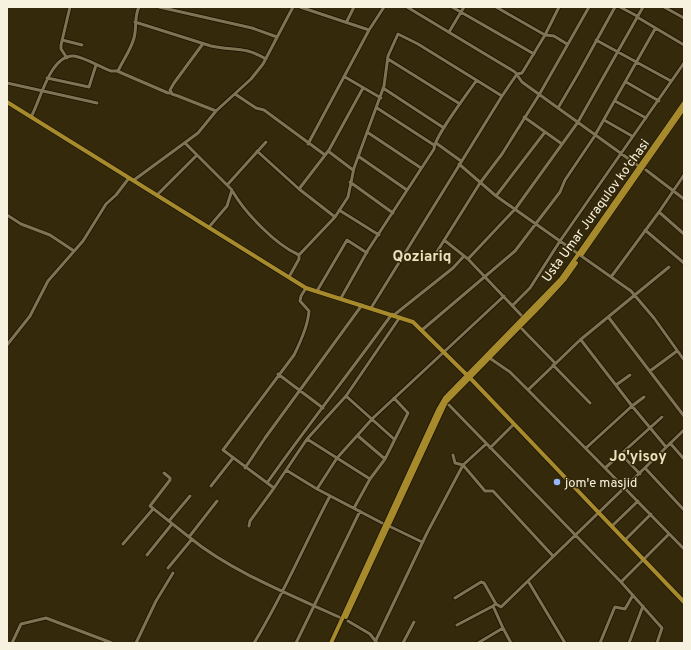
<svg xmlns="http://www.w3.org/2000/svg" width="691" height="650" viewBox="0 0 691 650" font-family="Overpass,sans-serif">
<rect width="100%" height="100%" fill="#34290b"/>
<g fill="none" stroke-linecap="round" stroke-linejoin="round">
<defs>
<path id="minor" d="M159,7l93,21 25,9
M300,7l69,23
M407,7l108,65 7,10 115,83
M452,7l82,47
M496,7l49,28 9,1 13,8
M620,7l17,9
M664,7l20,11
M637,17l47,28
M347,21l7,-14
M135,22l76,24c22,5 34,0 55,13
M449,32l15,-25
M62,40l20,5
M596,40l75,41
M67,58l-6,-9v-4l9,-38
M388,59l72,45
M117,71l51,22h3
M345,77l36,21
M47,78l42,9 7,-22
M626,82l33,19
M7,83l90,20
M383,88l61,40
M235,94l21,14 8,2 61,45
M615,101l31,17
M377,108l57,37
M558,108l20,-34 37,-67
M216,111l35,-32 12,-15 30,-57
M31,117c9,-15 19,-63 43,-61 12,2 26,11 37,15h6l2,-2c5,-10 12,-20 15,-31 3,-11 0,-21 5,-31
M524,117l38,27
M604,120l28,16
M367,132l54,36
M185,143l47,47 -5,16 -18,21
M436,143l25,18
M308,144l61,-114 15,-23
M257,151l42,38 36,28
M328,151l25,19
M358,156l49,34
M459,164l37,32 135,95 23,27 30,42
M646,170l38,29
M134,180l64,-47 18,-22 -38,-15 -6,-2 -2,-4 4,-7 28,-38
M350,182l43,31
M228,184l38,-42
M299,189l30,-39 34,-62
M233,192c13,22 43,53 66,63
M157,195l39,-39
M496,196l49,-64
M339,210l40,25
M659,212l25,22
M7,215l14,9 29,11 24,16
M645,230l39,33
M444,240l24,19 53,56
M433,258l47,-75 22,-29 37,-59 50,-88
M468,259l48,-51 62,-86 65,-115
M289,277l10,-18v-4l36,-38 13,-20 6,-29 30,-82 4,-30 10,-22 20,10 84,52
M611,277l48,-65 25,-37
M306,288l-5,8 -1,5 9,10c-1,15 -8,30 -15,44l-71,95 51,38 33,-49 39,-43 54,-79
M317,291l30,-51 20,13
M341,298l27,-48 66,-101c0,-12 34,-56 42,-68
M513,305l17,-17 30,-47 124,-178
M371,308l131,-212 15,-22 5,-1 23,-38 14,-28
M394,315l59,-47 11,-12
M609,318l75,98
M522,329l33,34
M422,330l93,-79 45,-59 5,-12 29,-43 61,-108
M581,340l51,66 12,-9
M7,345l23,-29 18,-35 35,-40 23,-37 10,-9 13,-17
M491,359l19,13 18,18
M553,365l37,38
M650,371l27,-20
M278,374l45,34
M616,385l14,-10
M346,396l48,43
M449,405l172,177 41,46 -5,15
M358,436l27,23
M307,439l63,40
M670,443l14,16
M486,444l-23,21 22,26h8l60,65
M490,448l24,-24
M586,448l46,-42 34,41
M621,454l-16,14 79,81
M245,468l20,-30 97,-133
M605,468l-77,-78 52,-50 89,-73
M645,468l39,42
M286,470l31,19 65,34
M164,473l6,5v2l-20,26 39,31
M640,474l-19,-20 41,-37
M267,483c40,-57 84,-112 125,-169
M211,486l22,-28
M317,489l20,-31 36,-40 131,-122
M217,501l-28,36c41,34 102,58 150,80
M354,508l16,-29 15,-20 23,-46 -14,-15
M169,521l21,-25
M249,526l1,-5 24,-33
M612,526l26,-25
M391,527l31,15
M625,540l26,-26
M123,544l30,-35
M147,555l25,-31
M168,568l24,-29
M528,581l37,62
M621,582l48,-48
M455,598l26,-16 3,1 12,21 -2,1
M496,604l5,3 183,-177
M348,621l22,13 7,9
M457,625l36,-19 10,22
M376,640l51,-107 36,-68 -8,-2 -2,-8
M12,643l9,-19 25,-6 66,25
M136,643l20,-42 17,-28
M254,643c29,-47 50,-98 76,-147
M296,643l64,-132
M403,643l11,-21
M478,643l25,-15 8,15
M600,643l14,-34 1,-2 10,2 8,-14
M629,643l14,-37"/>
<path id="major" d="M7,102l299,186 107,34 60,59 211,221
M582,254l102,-146
M346,617l100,-215 96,-98 22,-24 12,-17
M331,643l107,-233 7,-12 116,-119 123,-176"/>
</defs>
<!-- minor casing -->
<use href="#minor" stroke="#1a1200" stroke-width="4.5"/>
<!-- major casing -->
<use href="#major" stroke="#1a1200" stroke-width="5.5"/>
<!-- minor -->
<use href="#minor" stroke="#7f7353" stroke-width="3"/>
<!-- major -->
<use href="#major" stroke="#a78a2c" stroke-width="4"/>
</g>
<!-- markers -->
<circle fill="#94b7fd" stroke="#34290b" stroke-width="1.5" cx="557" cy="482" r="4"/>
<g text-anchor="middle" stroke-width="3" stroke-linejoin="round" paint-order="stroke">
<!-- street labels -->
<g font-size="13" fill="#f7f1df" stroke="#34290b">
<text transform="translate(595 210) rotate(-54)" y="5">Usta Umar Juraqulov ko'chasi</text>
</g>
<!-- poi labels -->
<g font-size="13" fill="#f7f1df" stroke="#34290b" text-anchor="start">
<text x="565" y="487">jom'e masjid</text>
</g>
<!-- quarter labels -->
<g font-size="15" font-weight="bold" fill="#eee1be" stroke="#34290b">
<text x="422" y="261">Qoziariq</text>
<text x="638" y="461">Jo'yisoy</text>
</g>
</g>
<!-- border -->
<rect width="691" height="650" fill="none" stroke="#f7f1df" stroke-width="16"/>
</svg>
